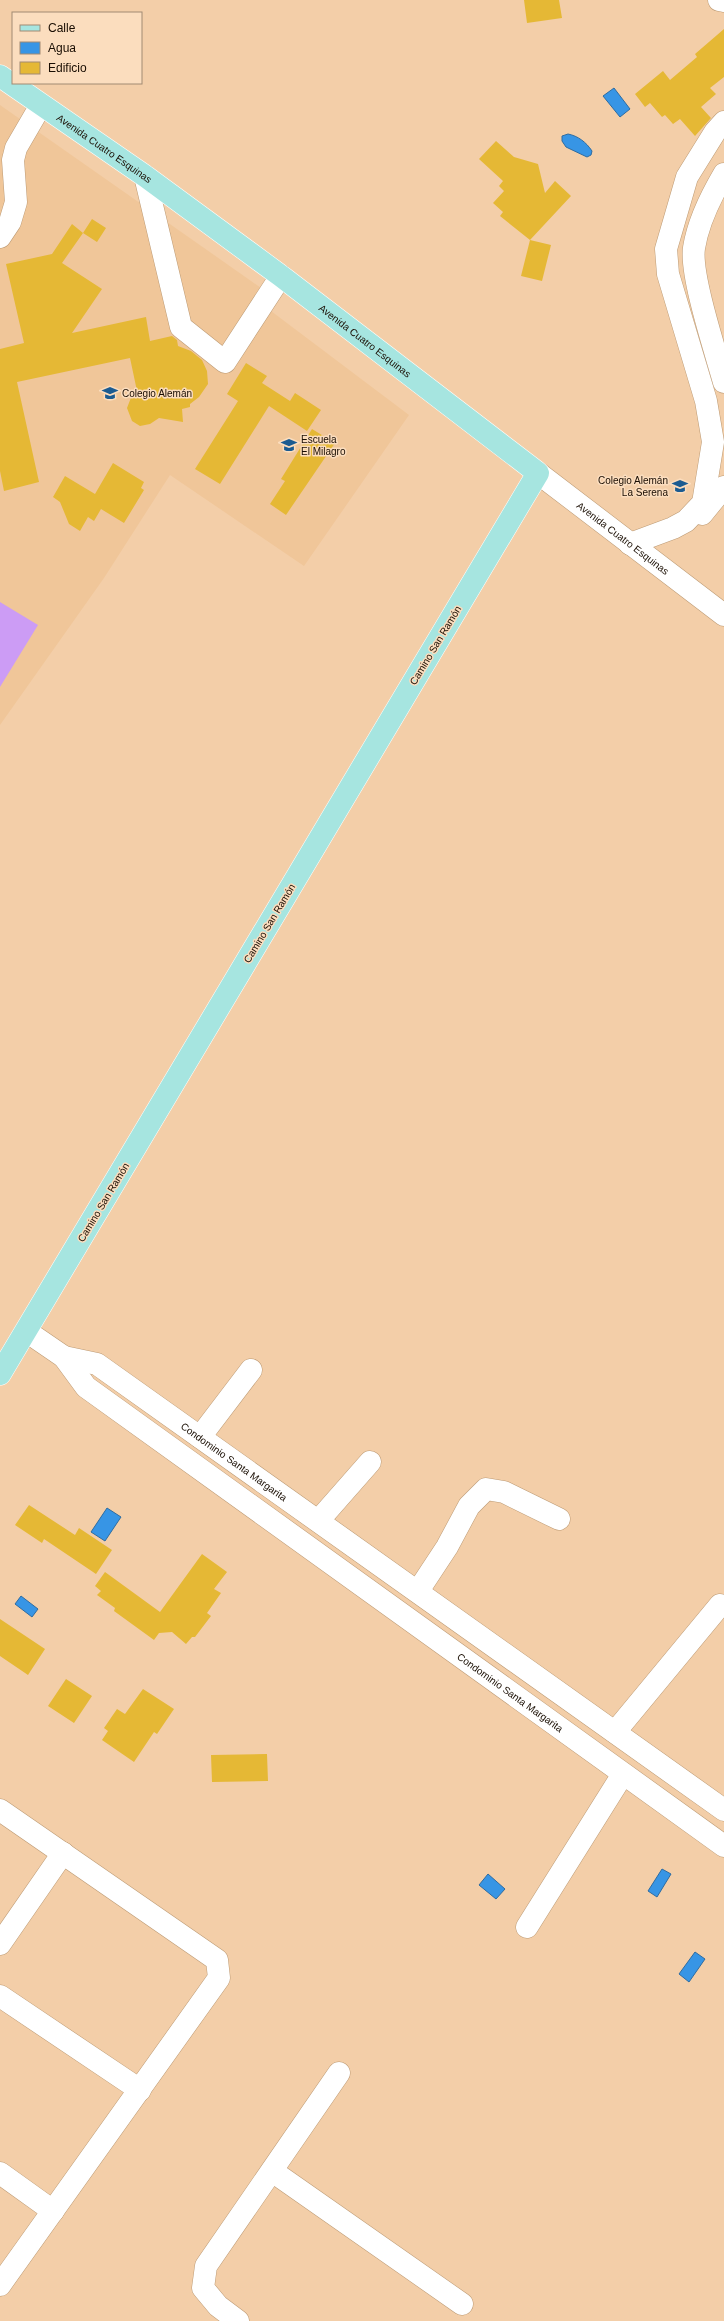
<svg xmlns="http://www.w3.org/2000/svg" width="724" height="2321" viewBox="0 0 724 2321" font-family="Arial,sans-serif">
<rect width="100%" height="100%" fill="#f3cea8"/>
<!-- built -->
<path fill="#f0c699" d="M0,105l274,192 -3,14 138,104 -105,151 -134,-91 -66,103 -104,147z"/>
<!-- green -->
<path fill="#cc9cf5" d="M0,602l38,23 -38,62z"/>
<!-- water -->
<path fill="#3795e5" stroke="#2e6ca1" d="M614,88l16,21 -10,8 -17,-21z
M568,134c10,2 18,8 24,17l-1,4 -4,2 -21,-10 -4,-6v-5z
M107,1508l14,9 -16,24 -14,-9z
M21,1596l17,13 -6,8 -17,-13z
M662,1869l9,5 -14,23 -9,-6z
M488,1874l17,15 -9,10 -17,-14z
M695,1952l10,7 -16,23 -10,-8z"/>
<!-- building -->
<path fill="#e5b835" d="M524,0h35l3,18 -35,5z
M724,29v48l-14,11 6,6 -15,13 10,11 -16,18 -15,-17 -7,5 -8,-9 -3,2 -12,-14 -5,4 -10,-13 28,-23 7,9 27,-23 -2,-3z
M496,141l18,16 24,7 7,29 10,-12 16,15 -41,44 21,5 -9,36 -21,-5 9,-36 -30,-24 3,-4 -10,-9 11,-12 -5,-5 4,-5 -24,-22z
M92,219l14,9 -9,14 -14,-9z
M72,224l11,9 -21,30 40,26 -30,44 74,-16 4,24 22,-5 5,4 1,6 13,5 11,9 5,11 1,13 -9,13 -9,7v3l-8,2 1,13 -24,-4 -9,6 -10,2 -8,-5 -5,-13 5,-13 5,-4 -7,-33 -113,24 22,100 -35,9 -4,-20v-122l24,-6 -18,-79 46,-10z
M246,363l21,13 -5,7 28,18 5,-8 26,17 -14,21 -38,-25 -49,78 -25,-15 43,-68 -11,-7z
M312,429l23,14 -49,72 -16,-11 15,-23 -4,-2z
M113,463l31,19 -3,6 3,2 -20,33 -23,-14 -7,12 -6,-4 -8,14 -11,-7 -9,-22 -7,-5 12,-21 30,18z
M29,1505l46,30 4,-7 33,22 -16,24 -52,-35 -2,4 -27,-18z
M202,1554l25,18 -13,17 7,4 -14,20 4,3 -16,21h-3l-6,7 -14,-12 -13,1 -5,7 -40,-29 1,-3 -18,-13 4,-4 -6,-5 10,-14 55,40z
M0,1619l45,30 -17,26 -28,-19z
M66,1679l26,17 -18,27 -26,-17z
M143,1689l31,20 -17,25 -3,-2 -20,30 -32,-22 6,-9 -4,-3 13,-19 8,5z
M267,1754l1,27 -56,1 -1,-27z"/>
<g fill="none" stroke-linecap="round" stroke-linejoin="round">
<defs>
<g id="minor">
<path d="M719,0l5,1"/>
<path d="M724,174c-13,22 -26,48 -30,74 -4,27 22,105 30,134"/>
<path d="M145,176l36,151 44,35 56,-86"/>
<path d="M0,237l10,-15 6,-20 -3,-42 3,-12 25,-43"/>
<path id="s1" d="M538,473l186,142"/>
<path d="M702,514l22,-27"/>
<path d="M630,544l43,-16 13,-7 17,-18 10,-61 -7,-41 -38,-127 -2,-25 21,-72 28,-45 9,-10"/>
<path id="s2" d="M26,1331l38,26 22,30 638,459"/>
<path id="s3" d="M64,1357l33,7 627,446"/>
<path d="M200,1437l51,-67"/>
<path d="M319,1520l51,-58"/>
<path d="M418,1591l29,-44 22,-41 17,-17 18,3 55,27"/>
<path d="M615,1732l105,-127"/>
<path d="M0,1810l217,150 2,18 -219,307"/>
<path d="M527,1927l96,-153"/>
<path d="M0,1944l63,-91"/>
<path d="M0,1996l140,94"/>
<path d="M272,2171l190,133"/>
<path d="M0,2173l53,38"/>
<path d="M238,2321l-20,-15 -15,-18 3,-22 133,-193"/>
</g>
<g id="major">
<path id="s4" d="M0,76l145,100 136,100 257,197 -538,901"/>
</g>
</defs>
<!-- minor casing -->
<use href="#minor" stroke="#bd9b75" stroke-width="23"/>
<!-- major casing -->
<use href="#major" stroke="#fff" stroke-width="23"/>
<!-- minor -->
<use href="#minor" stroke="#fff" stroke-width="22"/>
<!-- major -->
<use href="#major" stroke="#a6e5e0" stroke-width="22"/>
</g>
<!-- icons -->
<defs>
<symbol id="school-bare" viewBox="-9 -9 18 18"><path d="M0-5L7-2L0 1L-7-2ZM-4 1L0 2.5L4 1V4Q0 6-4 4Z" fill="#1b5b91" stroke="#fbddbe" stroke-width="2.5" paint-order="stroke"/></symbol>
</defs>
<g fill-rule="evenodd">
<use href="#school-bare" x="99" y="382" width="22" height="22"/>
<use href="#school-bare" x="278" y="434" width="22" height="22"/>
<use href="#school-bare" x="669" y="475" width="22" height="22"/>
</g>
<g text-anchor="middle" stroke-width="3" stroke-linejoin="round" paint-order="stroke">
<!-- street labels -->
<g font-size="10" fill="#190d02" stroke="#fbddbe">
<text dy="4" stroke="none"><textPath href="#s4" startOffset="127">Avenida Cuatro Esquinas</textPath></text>
<text dy="4" stroke="none"><textPath href="#s4" startOffset="451">Avenida Cuatro Esquinas</textPath></text>
<text dy="4" stroke="none"><textPath href="#s1" startOffset="107">Avenida Cuatro Esquinas</textPath></text>
<text transform="translate(435 645) rotate(-59)" y="4">Camino San Ramón</text>
<text transform="translate(269 923) rotate(-59)" y="4">Camino San Ramón</text>
<text transform="translate(103 1202) rotate(-59)" y="4">Camino San Ramón</text>
<text dy="4" stroke="none"><textPath href="#s3" startOffset="202">Condominio Santa Margarita</textPath></text>
<text dy="4" stroke="none"><textPath href="#s2" startOffset="606">Condominio Santa Margarita</textPath></text>
</g>
<!-- poi labels -->
<g font-size="10" fill="#190d02" stroke="#fbddbe" text-anchor="start">
<text x="122" y="397">Colegio Alemán</text>
<text x="301" y="443">Escuela<tspan x="301" dy="12">El Milagro</tspan></text>
<text x="668" y="484" text-anchor="end">Colegio Alemán<tspan x="668" dy="12">La Serena</tspan></text>
</g>
</g>
<!-- legend -->
<rect x="12" y="12" width="130" height="72" fill="#fbddbe" stroke="#a18a73"/>
<rect x="20" y="25" width="20" height="6" fill="#a6e5e0" stroke="#a18a73"/>
<text x="48" y="32" font-size="12" fill="#190d02">Calle</text>
<rect x="20" y="42" width="20" height="12" fill="#3795e5" stroke="#a18a73"/>
<text x="48" y="52" font-size="12" fill="#190d02">Agua</text>
<rect x="20" y="62" width="20" height="12" fill="#e5b835" stroke="#a18a73"/>
<text x="48" y="72" font-size="12" fill="#190d02">Edificio</text>
</svg>
